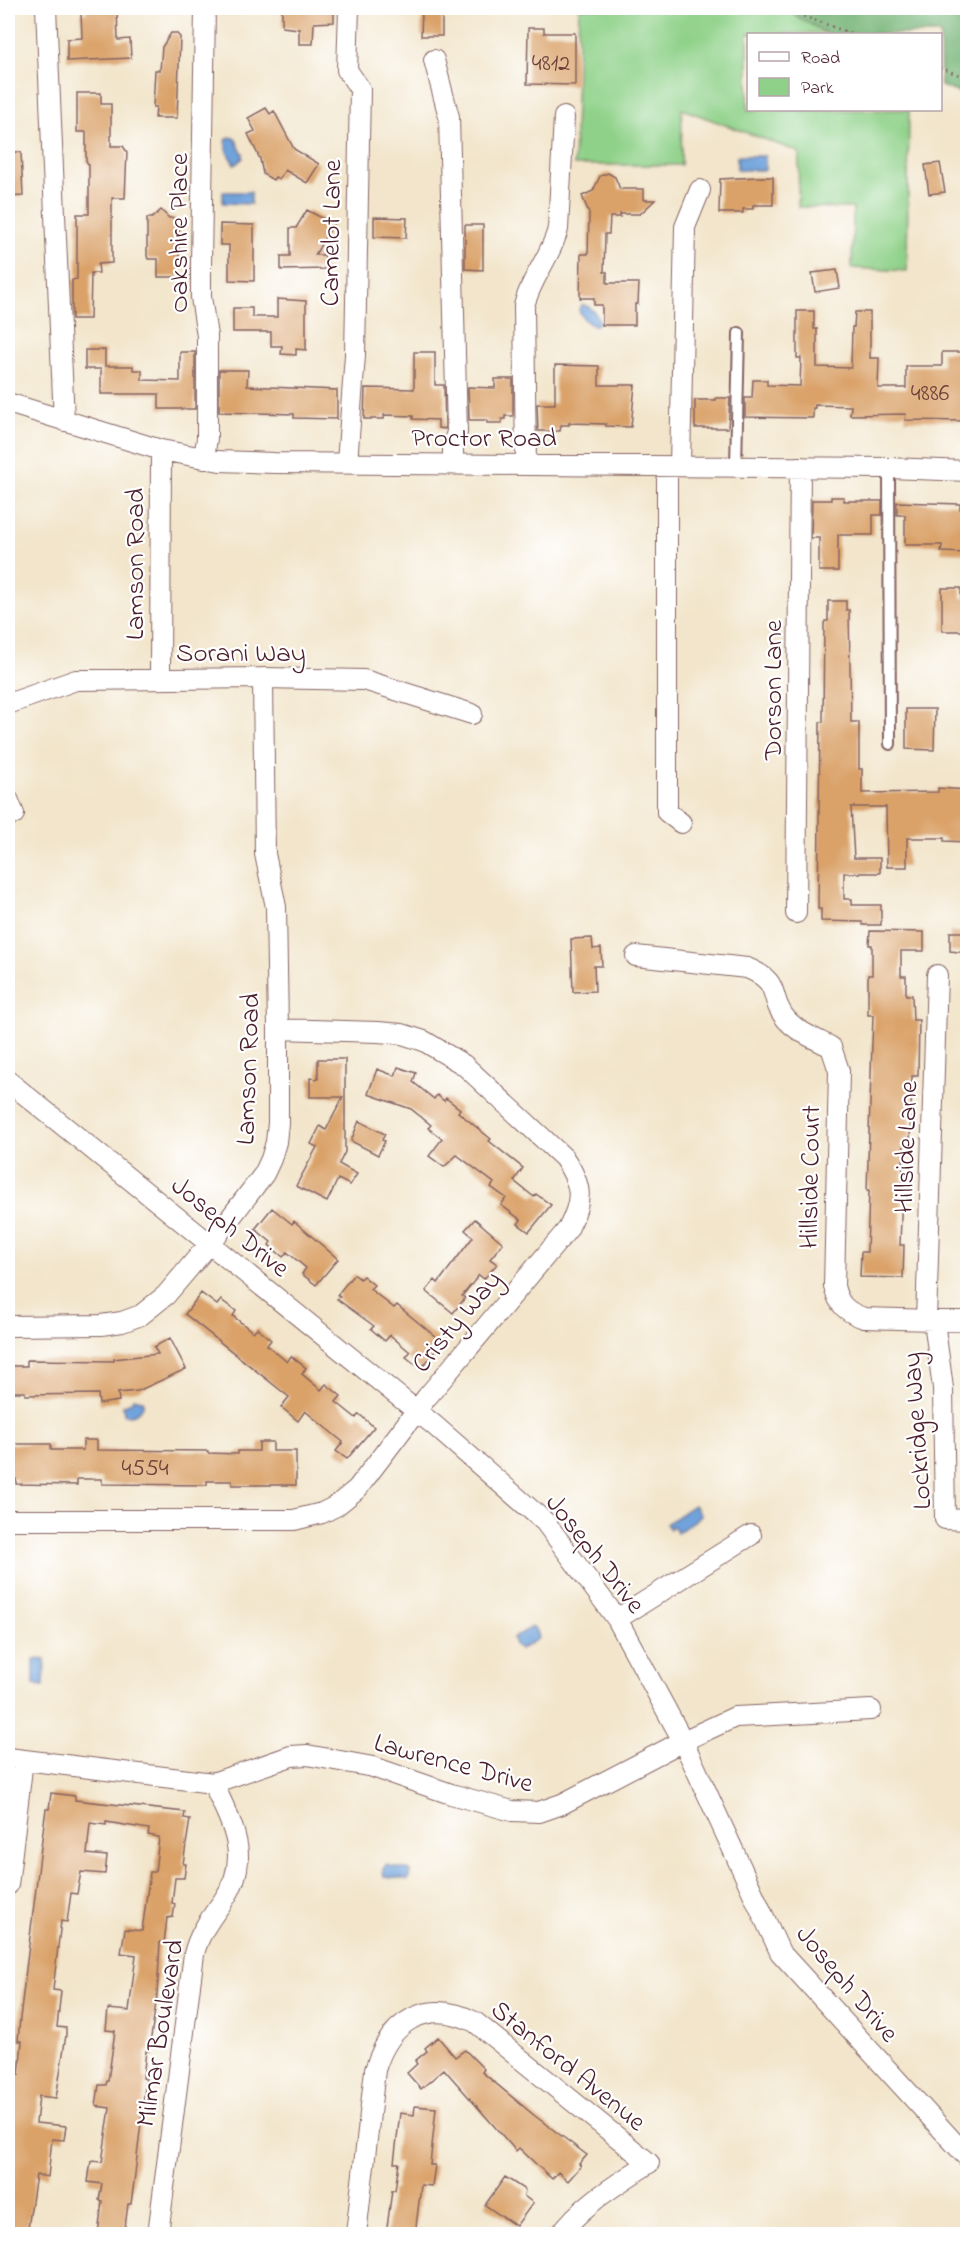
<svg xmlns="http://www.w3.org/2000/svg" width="975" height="2242" viewBox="0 0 975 2242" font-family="'Indie Flower',sans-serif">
<rect width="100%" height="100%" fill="#fff"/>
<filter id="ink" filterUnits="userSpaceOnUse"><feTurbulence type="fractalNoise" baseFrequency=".0167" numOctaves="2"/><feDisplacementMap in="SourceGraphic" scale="12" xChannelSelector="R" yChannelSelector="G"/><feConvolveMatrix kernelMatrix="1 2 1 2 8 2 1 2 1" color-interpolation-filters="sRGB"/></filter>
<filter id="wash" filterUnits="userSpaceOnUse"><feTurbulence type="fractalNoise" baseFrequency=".008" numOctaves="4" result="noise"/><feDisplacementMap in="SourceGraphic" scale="24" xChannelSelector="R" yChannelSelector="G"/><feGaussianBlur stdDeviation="1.35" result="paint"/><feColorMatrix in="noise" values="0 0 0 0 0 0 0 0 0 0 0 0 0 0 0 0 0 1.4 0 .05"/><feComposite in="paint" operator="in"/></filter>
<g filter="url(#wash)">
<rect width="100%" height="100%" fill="#f2e5cb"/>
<!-- green -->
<path fill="#8fd189" stroke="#6c785a" stroke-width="1.5" d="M579,8h203l45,25 -79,1v76h161l-2,161 -55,-3 1,-60 -55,-1 1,-55 -117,-43 -1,56h-107z"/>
<!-- forest -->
<path fill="#73b375" stroke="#5e6950" stroke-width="1.5" d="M782,8h185v88l-26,-10 -1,-52h-112z"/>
<!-- water -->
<path fill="#6fa3db" stroke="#5c6183" stroke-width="1.5" d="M230,137c10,1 6,10 13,16v5l-7,6h-2l-7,-12 -1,-12z
M737,156h28v14h-28z
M223,192h28v12l-28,-1z
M582,305c8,0 16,10 17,17l-3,3c-8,0 -16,-9 -17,-16z
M133,1398l10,2v6c-4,7 -12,11 -19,8l-1,-8 8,-4z
M694,1505l7,11 -24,17 -3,-6 -4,2 -4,-5z
M532,1627l5,4 2,7 -19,12 -5,-5 -2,-7z
M34,1659l11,1 -1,26 -10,-1z
M386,1865l22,5 2,2 -2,8 -24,-3 -1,-8z"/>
<g id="blocks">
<!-- building -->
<path fill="#daa269" d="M86,8h31l1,32 12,-1 1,19 -64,3v-22l15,-1 -1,-25h5z
M282,8h52v14l-20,1 -1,21h-14v-15l-17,-2z
M422,8h20v28h-21z
M528,28h16v5h31v52l-48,-1z
M171,33h5l4,4 -3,81h-22l1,-11h-3l2,-37h5l2,-23z
M77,93h24v11h10v42h12l4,6 -2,46h-13v65l-14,1 1,9h-8l-1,46h-18v-39l5,-1v-65h12v-49l-3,-4v-29h-9z
M266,108l4,6 4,-3 20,38 25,15 -12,19 -22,-13 -6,9 -4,-2 -2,3 -10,-6 -3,-15 -12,-25 7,-3 -7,-13z
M8,152h13l2,44 -15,1z
M940,163l5,29 -16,2 -4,-29z
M608,173l7,4 5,12h24v11h11l-15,14h-20v3h-10l-1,17h-4l-1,38h3v11h32l-1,21h-3v21h-33v-20h-8v-7h-14l1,-44h7l1,-41 -7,-17 11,-5 7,-15z
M758,177h15v28h-20v4h-10v4h-24l1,-34z
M161,210l8,8h7v11h3v48h-21v-18h-10l-1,-3v-38h5z
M307,210l26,14 -18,31h10v14l-44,1v-14h9v-28h6z
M374,217l33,1 -1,20 -32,-1z
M220,224l34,1v56l-25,-1v-35h-9z
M465,225h18v45l-18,-1z
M837,270l3,18 -25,4 -3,-19z
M277,299l29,2v49l-10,-1v6l-15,-1 1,-8h-11v-14h-38v-24h19v9h25z
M797,311h17v18h3v38l34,1 1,-41h2l1,-15h15v46h9l-1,30h28v-22h36v-14h26v69l-63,-1 1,-6 -56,1 1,-9 -36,-1v3h-2v10l-68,-1v-19h7l1,-18h14v5l33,1 1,-28h-4z
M85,350h20v16h28v4h9v10l38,1v-29h15v57h-36v-15h-58v-25h-16z
M414,352h21v33h9l1,44 -7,-1v-8l-25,-1v-3l-29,-1v4h-20l1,-31 49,1z
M555,365l44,1v19h36l-4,42 -25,-1v-2l-37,-1v2h-8l-1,6h-22l-1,-27h18z
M219,370h29l-1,16 90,4v29l-43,-1v-4l-75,-2z
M495,379h18v37h-8v3h-3v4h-15v-3h-18l-1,-33 27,1z
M716,398h14l-2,30h-33v-28h21z
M831,497h13v4h38v14h-9v20h-35v36h-19v-33h-8l1,-38h19z
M897,502l63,2v5h8v44l-27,-1 1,-7h-37v-30h-8z
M942,588h19v10h7v33h-26z
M828,601h18v9h3l2,112h8v47h3v24l76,-1v-4l30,2v52l-24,-1v-3h-37v29h-20l-1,-60h-35l3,51h26v15h-36v26h8v6h29v20h-18l-1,-3 -41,-1v-12h-3l2,-187h3l1,-98 1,-3h3z
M906,709h29l-1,41 -28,-1z
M870,931l54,1v19h-23v25h5v19h6l1,25h6l-1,56h-6l-2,63h-6l-4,106h4l-1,33 -43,-1 1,-25h6l2,-62h-2l6,-175h-5v-40h4v-30h-3z
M950,932h18v21l-18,-2z
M592,938l1,11 8,-1 1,18h-8l1,25 -22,1 -2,-53z
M318,1059h27v93l-6,12 18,10 -7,11 -12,-6 -11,23 -31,-16 21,-39 -6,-3 9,-18 6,4 17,-33h-33v-19l8,1z
M398,1067l18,6 -3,9 21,17 3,-4 7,6 2,-3 14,11 -2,3 33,27 -2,2 34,27 -9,13 20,16 2,-3 15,11 -22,27 -11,-8 3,-4 -20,-15 5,-7 -15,-11 3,-4 -37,-28 -13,12 -15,-11 13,-17 -14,-11 3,-3 -20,-16 -43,-15 9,-25 18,7z
M359,1121l26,13 -3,6 3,1 -7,14 -27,-14z
M272,1208l20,16 2,-3 44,38 -22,26 -14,-11 4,-6 -19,-16 -4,5 -14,-12 2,-3 -16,-13z
M475,1219l28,24 -13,16 7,5 -13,15 -5,-4 -17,21 3,2 -12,15 -27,-22 9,-11 3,3 35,-46 -8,-7z
M354,1274l6,5 3,-3 11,9 -4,4 24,19 3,-3 45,37 -21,27 -15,-12 4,-5 -20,-17 -5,6 -14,-12 3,-3 -37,-27 3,-2 -3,-2z
M201,1293l16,12 4,-5 15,11 -3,5 20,16 4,-4 14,12 -4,5 20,17 4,-6 15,12 -4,6 19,16 5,-6 15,12 -5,6 20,16 3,-4 15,13 -27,32 -11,-8 7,-9 -38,-31 -7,10 -17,-14 8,-10 -104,-83z
M170,1338l16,31 -48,22 -20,2 1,8 -20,3 -1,-10 -73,1v-3h-17v-26h19v-6l87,1v-2l44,-5 -4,-7z
M83,1440h14v10l111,1v2l30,1v-3h21v-9h14v9h23v34h-64v-4h-25v4l-105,-1v-5h-25v6l-61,-1v-5h-8v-35h43v6h32z
M51,1793l24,3v4l110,12 -1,6 6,1 -7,45h3l-2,14h-9l-3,25 3,1 -2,13 -6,1 -3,25 -4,-1 -3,54 -8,55h-3l-3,27 3,1 -11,95 -4,30h-3l-4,31h-26l4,-34 -3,-1 3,-16 -14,-2 3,-21 11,1 8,-54 -14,-2 3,-21h7l1,-4h1l7,-50 -9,-1 2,-21 21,2 7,-56 -15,-2 4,-24 17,2 8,-59h5l4,-35 -11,-2 1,-6 -43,-7v3l-16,-2 -3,31 20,2 -2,18 -24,-2 -4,22 -6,-1 -4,29 -6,-1 -8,69 8,1 -4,36 9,1v7l-10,63 -17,-2 -3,27 30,3 -2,14 -12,-1 -4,38 -12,-2 -8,53h-5l-1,7h-14v-118h1l4,-38h2v-4h4l3,-34h-4l2,-23 24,-195 2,-14h3z
M438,2037l17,20 10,-7 19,19 -2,3 53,44 52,39 -8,9 2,2 -13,15 -10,-9 -6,7 -33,-31 -3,3 -72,-82 -23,20 -14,-16 10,-9 -2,-3 12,-10 -2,-3z
M415,2106l21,2 -6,57h5l-3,21 -11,-1 -6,50h-29l6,-45h3l4,-27h-5l6,-50 14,2z
M505,2177l20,13 -1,6 9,7 -17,23 -31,-21z"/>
</g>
</g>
<g filter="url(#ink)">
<use href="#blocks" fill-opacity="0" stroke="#856463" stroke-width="1.5"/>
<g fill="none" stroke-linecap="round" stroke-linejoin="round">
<defs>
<path id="service" d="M736,466l3,-133
M889,468l1,276"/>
<path id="minor" d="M46,8l18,413
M434,60l15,57 8,315 -4,13v19
M8,403l153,47 59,11 54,2 615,5 79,3
M204,459l3,-21v-102l-6,-39v-33l4,-256
M347,463l8,-108 5,-266 -13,-19 2,-62
M526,464l-2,-158c7,-29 27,-49 34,-77l6,-112
M667,466v346l14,11
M680,466l5,-239 15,-37
M160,678l1,-228
M8,704l68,-24 187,-2 101,2 108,34
M8,799l6,15
M796,913l4,-446
M636,956l111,12c37,15 20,29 39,51 11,13 30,20 45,28l8,24 -5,215c4,18 12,26 30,32l104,3
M8,1081l426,344 111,97 72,97 66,122 97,211 188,206
M926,1321l11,-346
M934,1321l9,67 2,131 23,1
M8,1326l93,-1 21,-3 19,-7 25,-20 55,-65 43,-56 7,-15 5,-17 2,-19v-94l-2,-122 -11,-53 -2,-176
M8,1520h286l28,-7 14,-7 21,-17 70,-92 141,-168c15,-29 15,-43 -4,-71l-100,-93 -40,-24 -22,-7 -24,-2 -100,-3
M617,1619l134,-84
M8,1758l205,25 78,-27 16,-1 66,12 78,27 61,17 27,1 23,-8 121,-63 52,-24 136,-7
M8,1885l15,-125
M158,2234l36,-280c5,-21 17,-36 29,-53 30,-43 9,-76 -10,-118
M356,2234l19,-164c15,-50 52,-72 100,-48l174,141c-31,21 -67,41 -88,71"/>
</defs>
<!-- service casing -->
<use href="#service" stroke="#856463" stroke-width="14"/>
<!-- minor casing -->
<use href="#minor" stroke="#856463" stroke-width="22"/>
<!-- path -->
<path stroke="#856463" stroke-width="3" stroke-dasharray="1.5 4.5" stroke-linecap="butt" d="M781,8l71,26
M940,68l28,10"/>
<!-- service -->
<use href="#service" stroke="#fff" stroke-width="10"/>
<!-- minor -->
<use href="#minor" stroke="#fff" stroke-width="20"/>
</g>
</g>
<g text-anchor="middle" stroke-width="4.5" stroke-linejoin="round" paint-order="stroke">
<!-- number labels -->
<g font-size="24" fill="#6e403a">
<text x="551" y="70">4812</text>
<text x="930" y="400">4886</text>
<text x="145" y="1475">4554</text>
</g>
<!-- street labels -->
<g font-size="27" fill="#4a1f2b" stroke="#fff">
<text transform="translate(178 233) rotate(-90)" y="9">Oakshire Place</text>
<text transform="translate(330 233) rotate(-89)" y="9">Camelot Lane</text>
<text x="484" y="446">Proctor Road</text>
<text transform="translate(134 564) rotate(-90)" y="9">Lamson Road</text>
<text x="241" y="661">Sorani Way</text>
<text transform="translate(772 690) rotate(-90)" y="9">Dorson Lane</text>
<text transform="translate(247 1069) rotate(-88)" y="9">Lamson Road</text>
<text transform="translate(905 1147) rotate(-88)" y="9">Hillside Lane</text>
<text transform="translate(809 1177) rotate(-89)" y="9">Hillside Court</text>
<text transform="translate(231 1226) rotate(39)" y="9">Joseph Drive</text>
<text transform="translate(456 1321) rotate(-50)" y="9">Cristy Way</text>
<text transform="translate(916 1431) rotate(-94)" y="9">Lockridge Way</text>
<text transform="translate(596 1553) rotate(52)" y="9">Joseph Drive</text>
<text transform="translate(454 1762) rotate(15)" y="9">Lawrence Drive</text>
<text transform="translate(848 1983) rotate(50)" y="9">Joseph Drive</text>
<text transform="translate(159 2033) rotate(-81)" y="9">Milmar Boulevard</text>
<text transform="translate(569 2065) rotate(39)" y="9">Stanford Avenue</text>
</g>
</g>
<!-- margin -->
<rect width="975" height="2242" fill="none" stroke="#fff" stroke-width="30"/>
<!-- legend -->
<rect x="747" y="33" width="195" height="78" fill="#ffffff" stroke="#b7a5aa" stroke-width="1.5"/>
<rect x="759" y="52" width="30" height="9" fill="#ffffff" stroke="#b7a5aa" stroke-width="1.5"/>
<text x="801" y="63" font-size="18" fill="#4a1f2b">Road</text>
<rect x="759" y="78" width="30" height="18" fill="#8fd189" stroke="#b7a5aa" stroke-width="1.5"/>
<text x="801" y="93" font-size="18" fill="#4a1f2b">Park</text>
</svg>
